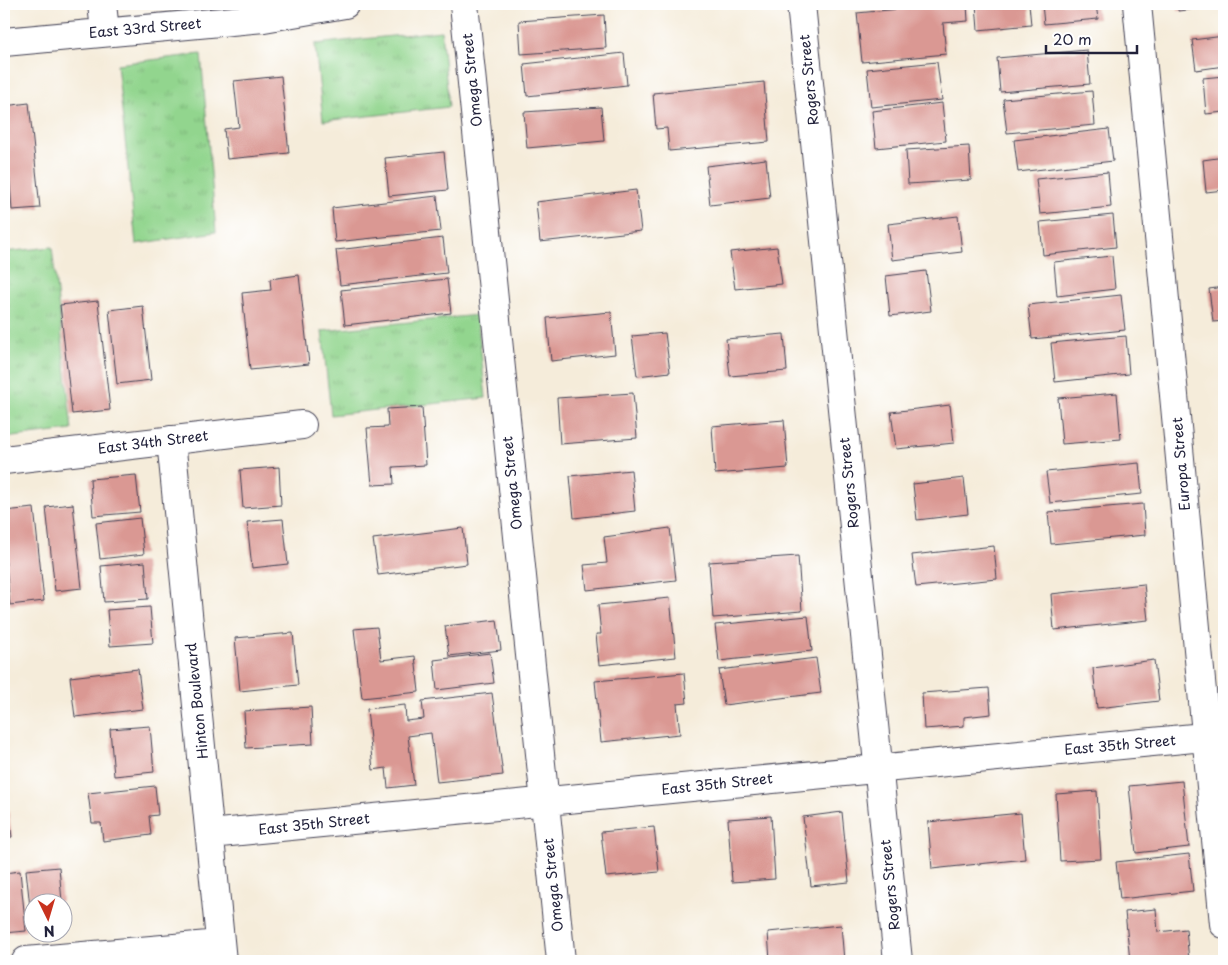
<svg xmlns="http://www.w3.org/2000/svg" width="1228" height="965" viewBox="0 0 1228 965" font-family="'Playpen Sans',sans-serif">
<defs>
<pattern id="grass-tufts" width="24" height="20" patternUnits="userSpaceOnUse" patternTransform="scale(1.25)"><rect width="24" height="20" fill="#92d58e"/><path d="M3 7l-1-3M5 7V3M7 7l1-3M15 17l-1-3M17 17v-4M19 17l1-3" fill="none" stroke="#7eb77b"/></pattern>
</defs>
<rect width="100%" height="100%" fill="#fff"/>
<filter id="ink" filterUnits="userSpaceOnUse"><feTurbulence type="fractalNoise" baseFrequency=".02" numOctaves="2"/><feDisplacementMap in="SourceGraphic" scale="10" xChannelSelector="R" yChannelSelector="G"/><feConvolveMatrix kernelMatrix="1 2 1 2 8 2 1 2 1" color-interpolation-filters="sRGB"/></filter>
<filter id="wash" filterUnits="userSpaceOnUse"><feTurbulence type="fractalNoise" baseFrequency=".0096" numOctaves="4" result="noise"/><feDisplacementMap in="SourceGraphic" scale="20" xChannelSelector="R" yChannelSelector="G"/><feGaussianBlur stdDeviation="1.12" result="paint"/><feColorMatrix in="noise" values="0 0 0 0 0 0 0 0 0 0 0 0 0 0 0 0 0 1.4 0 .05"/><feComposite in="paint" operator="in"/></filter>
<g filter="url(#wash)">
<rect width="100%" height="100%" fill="#f5ecda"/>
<!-- grass -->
<path fill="url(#grass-tufts)" stroke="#5a7c64" d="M441,31l8,76 -126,14 -8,-77z
M201,54l15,178 -80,12 -19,-180z
M52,247l20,183 -68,8v-186z
M477,315l9,83 -155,17 -9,-84z"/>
<g id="blocks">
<!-- building -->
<path fill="#da9893" d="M931,4h36l1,17 -25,2 3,31 -84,8 -5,-49 74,-7z
M976,4h53l2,21 -53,5z
M1042,4h54l2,15 -54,5z
M1178,4h46v2l-46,5z
M604,15l2,33 -85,6 -2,-33z
M1224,36v30l-28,4 -4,-30z
M1087,50l3,34 -90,8 -3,-34z
M624,53l3,32 -100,11 -3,-32z
M937,62l5,38 -71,7 -4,-38z
M281,76l8,77 -62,6 -3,-30 15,-2 -5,-46z
M1224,76v36l-18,2 -3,-36z
M764,82l5,60 -100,9 -2,-23 -11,1 -3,-36z
M1092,91l3,34 -88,8 -4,-34z
M29,103l11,105 -28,2 -8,-104z
M942,103l4,38 -70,7 -4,-37z
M601,107l3,34 -77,7 -3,-36z
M1109,129l4,32 -95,11 -4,-32z
M969,146l2,34 -63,4 -2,-34z
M444,152l4,38 -59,6 -4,-38z
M1224,157v33l-18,2 -3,-32z
M766,159l4,39 -60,7 -4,-39z
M1108,172l3,35 -71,7 -4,-35z
M636,190l5,41 -101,11 -4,-40z
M437,196l4,35 -106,11 -3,-34z
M1113,215l3,32 -73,8 -3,-33z
M958,216l4,36 -70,8 -4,-36z
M443,238l4,35 -107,12 -4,-35z
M777,247l5,37 -47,5 -5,-37z
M1112,256l3,33 -58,7 -3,-34z
M926,271l5,40 -41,5 -4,-40z
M299,275l10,89 -59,6 -8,-77 29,-3 -1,-11z
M447,279l4,34 -106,12 -4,-35z
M1224,287v34l-11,1 -4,-33z
M1121,295l4,35 -93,9 -4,-34z
M98,301l12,109 -38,4 -12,-109z
M143,306l8,74 -34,4 -8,-74z
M611,312l4,42 -64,7 -4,-43z
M665,333l5,39 -33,4 -5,-40z
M784,334l3,37 -57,5 -4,-37z
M1126,336l3,38 -74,8 -4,-39z
M633,393l4,45 -77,6 -3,-46z
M1117,393l4,46 -59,5 -4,-46z
M950,405l4,38 -58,6 -5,-37z
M422,407l4,58 -33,2 1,17 -22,1 -5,-57 21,-1 -1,-18z
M784,420l4,48 -73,6 -3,-48z
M1139,463l3,31 -92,9 -4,-31z
M279,467l2,38 -38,3 -3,-38z
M631,470l4,41 -61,7 -4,-42z
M136,475l4,37 -47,4 -3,-37z
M964,478l4,36 -51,6 -4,-36z
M73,504l9,84 -27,3 -9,-84z
M1143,504l2,31 -94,9 -3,-32z
M34,508l10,93 -34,4 -6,-60v-34z
M140,518l4,36 -44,5 -4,-36z
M283,519l5,45 -36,4 -5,-46z
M463,528l4,36 -89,11 -5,-36z
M670,528l6,52 -89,10 -3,-25 23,-2 -3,-26z
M994,546l3,33 -81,8 -4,-32z
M798,556l4,55 -89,7 -4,-56z
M145,562l3,37 -44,3 -3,-36z
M1144,584l4,36 -94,10 -3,-36z
M670,598l6,59 -77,8 -3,-31h5l-3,-29z
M150,607l3,36 -43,3 -3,-36z
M808,616l4,35 -93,10 -4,-36z
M497,620l4,30 -52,6 -4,-30z
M377,627l4,33 34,-4 4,36 -57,6 -8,-69z
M293,633l5,52 -58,6 -5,-53z
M490,653l4,30 -57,7 -3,-30z
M816,658l5,35 -97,12 -5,-35z
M1154,660l5,41 -62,7 -4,-40z
M138,669l5,40 -68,8 -5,-40z
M684,673l3,30 -10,1 3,30 -79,8 -6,-61z
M989,688l2,26 -27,3v9l-40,3 -2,-36z
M492,693l11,82 -66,7 -6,-49 -23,3 6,49 -26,3 -2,-20 -13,2 -6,-61 38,-4 1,16 18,-2 -2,-18z
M311,707l2,37 -67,4 -2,-37z
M150,726l4,46 -40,4 -4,-47z
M1182,781l7,66 -53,6 -7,-67z
M155,786l3,29 -9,1 2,19 -48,6 -2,-18h-9l-4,-30z
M1097,791l4,68 -41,2 -4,-67z
M7,802l5,35 -8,1v-35z
M842,812l7,70 -38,4 -8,-69z
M1021,813l4,46 -93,10 -4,-47z
M771,816l4,63 -43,3 -4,-63z
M654,827l5,45 -53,5 -5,-45z
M1189,854l4,37 -73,8 -4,-37z
M59,867l3,35h-30v4l-2,1 -4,-37z
M20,871l6,60 -22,2v-60z
M1156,909l2,23 28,-3 3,32h-59l-5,-49z
M841,925l3,36h-74l-2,-29z"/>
</g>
</g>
<g filter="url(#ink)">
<use href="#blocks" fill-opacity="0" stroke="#424053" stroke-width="1"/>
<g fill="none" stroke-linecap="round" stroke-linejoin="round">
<defs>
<path id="minor" d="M102,4l3,27
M464,4l97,957
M801,4l97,957
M1137,4l87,920
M4,42l260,-24 81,-14
M171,440l51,521
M4,460l298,-35
M210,834l1014,-99
M26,961l194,-17"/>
</defs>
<!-- minor casing -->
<use href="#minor" stroke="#424053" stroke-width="30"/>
<!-- minor -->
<use href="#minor" stroke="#fff" stroke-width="28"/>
</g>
</g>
<g text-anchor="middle" stroke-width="4" stroke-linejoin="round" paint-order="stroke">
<!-- street labels -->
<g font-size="14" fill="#22223b" stroke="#fff">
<text transform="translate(145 28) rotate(-5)" y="5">East 33rd Street</text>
<text transform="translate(472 80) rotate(-96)" y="5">Omega Street</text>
<text transform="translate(809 80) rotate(-96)" y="5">Rogers Street</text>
<text transform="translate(153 442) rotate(-7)" y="5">East 34th Street</text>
<text transform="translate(1181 464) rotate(-95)" y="5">Europa Street</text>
<text transform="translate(512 483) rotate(-96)" y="5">Omega Street</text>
<text transform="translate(849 483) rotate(-96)" y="5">Rogers Street</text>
<text transform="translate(197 701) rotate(-96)" y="5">Hinton Boulevard</text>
<text transform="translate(1120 745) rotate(-5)" y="5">East 35th Street</text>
<text transform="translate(717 784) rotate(-6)" y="5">East 35th Street</text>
<text transform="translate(314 824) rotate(-6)" y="5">East 35th Street</text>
<text transform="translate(553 885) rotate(-96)" y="5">Omega Street</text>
<text transform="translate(890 885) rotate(-96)" y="5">Rogers Street</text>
</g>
</g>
<!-- margin -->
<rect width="1228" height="965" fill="none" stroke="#fff" stroke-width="20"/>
<!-- north arrow -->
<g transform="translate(48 918) rotate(175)"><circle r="24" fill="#ffffff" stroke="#a7a7b1"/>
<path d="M0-4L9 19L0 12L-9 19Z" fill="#c8321e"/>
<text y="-8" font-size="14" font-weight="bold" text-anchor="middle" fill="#22223b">N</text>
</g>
<!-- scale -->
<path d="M1046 45v8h91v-8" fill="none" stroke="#22223b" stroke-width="2.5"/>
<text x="1053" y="45" font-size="15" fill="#22223b" stroke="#ffffff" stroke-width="4" paint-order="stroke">20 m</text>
</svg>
